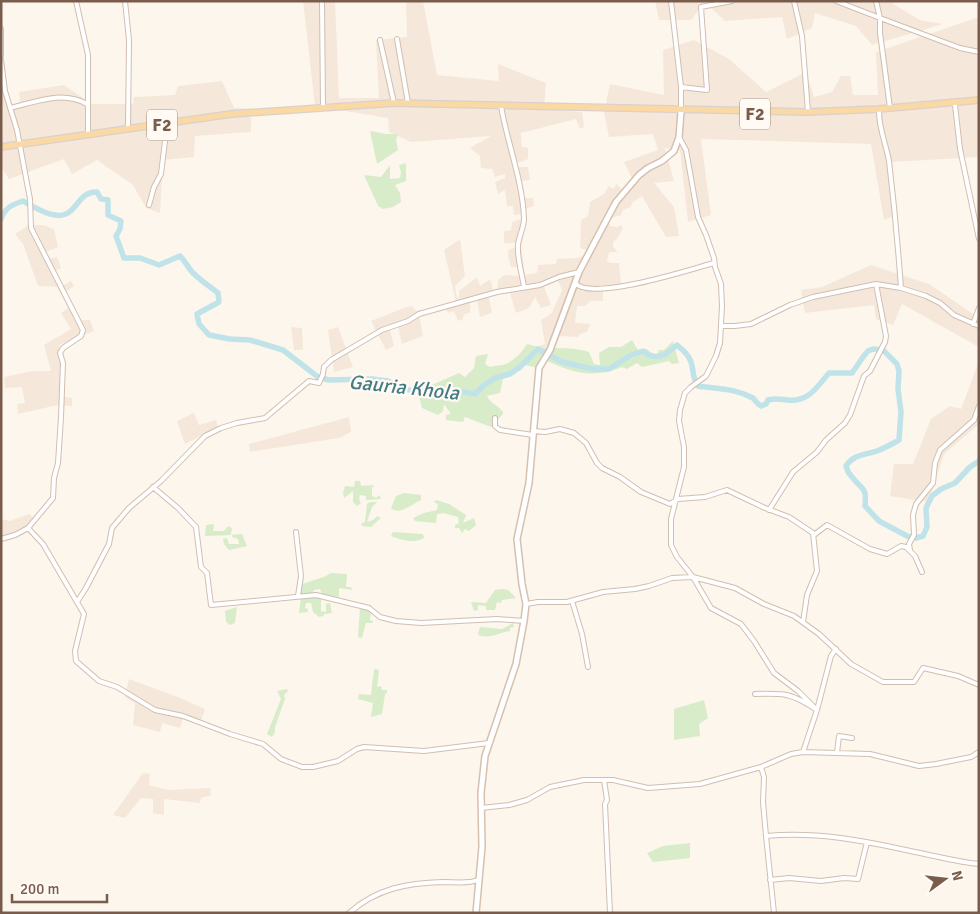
<svg xmlns="http://www.w3.org/2000/svg" width="980" height="914" viewBox="0 0 980 914" font-family="Signika,sans-serif">
<rect width="100%" height="100%" fill="#fdf6ec"/>
<!-- residential -->
<path fill="#f5e8da" d="M303,1h32l4,97h40l-3,-58 31,-3 -1,-36h17l14,74 62,6 -1,-17 48,19 -2,26 38,3 2,15 -4,2 -4,-10 -55,14 1,14 6,1v11l-11,4 1,4h10l2,13 -9,1 2,17h10l1,8 -9,3 1,10 -5,28 4,28 12,-2 1,-8 18,-1 1,-5 21,-1 7,-3 2,-5 -7,-2 1,-28 7,-4 2,-14 14,-8 5,-8 4,3 4,-5 5,6 10,-11 -8,-17 34,-12 -5,-16 -44,3 -5,-25 6,-28 54,11 -1,-45 31,-10 35,19 37,33 40,-20 8,25 18,-5 9,-16h9l3,19h25l-2,-43 103,-35v140l-87,5 5,53 -13,5 -13,-76 -170,-5 10,76 -23,7 -8,-72 -15,-2 9,33 -20,2 20,24 5,29 -13,1 -24,-41 -10,7 -1,4 -8,3 -2,5 -12,4 1,7 7,1 4,-2 2,3 -6,11 -4,3v5l5,5h-9l-2,9 4,2h8l2,22 -18,6v10h-13l-5,5h-8l-2,17 15,1 -3,8 -7,2 -2,3 -20,-1 -5,11h-17l9,-3 -4,-24 11,-7 4,-10 6,-13 -4,-9 -14,6 7,18 -10,3 -6,-11 -6,11 -13,5 -7,-23 -21,4 4,19 -12,4 -3,-17 -7,1v12l-6,1 -1,5 -5,2 -4,-10 -6,2 -3,-7 11,-4 -12,-52 16,-11 5,37 -10,10 2,12 2,-1v-6l18,-14 3,9 9,-6 2,1 2,10 4,-1 1,-10 6,-5 16,1 -1,-9h-8l-3,-11v-6l8,-3v-4h-12v-12l7,-1 1,-8 9,-3v-5l-7,1 -1,-9h-6l-2,-16 -7,4 -3,-12 10,-4v-4l-10,3 -3,-8 -11,-1 -1,-12 -10,-8 21,-12 -80,6 -22,-10 -1,-14 -73,-12z
M655,1h50l-14,19h-32z
M724,1h168l1,3 27,16 23,4 -71,21 -16,-19 -41,-13 -3,15 -25,11 -5,-22 -57,4 -14,-13z
M222,81l12,27 17,1v23l-56,4 -1,21 -31,3 -3,53 -14,-5 -13,-23 -36,-25 -25,14 -8,-15 -55,20 -8,-12v-77l2,-1 5,19 12,-6 -1,-10 45,-7 28,19h41l1,-7 41,-2 3,-9z
M29,225h14l11,4 4,18 -12,5 2,7 9,-2 4,11 -6,3 7,15 9,-5 3,5 -8,6 15,28h9l4,11 -35,14 2,29 3,23 8,1v8l-14,-1 -40,9 -1,-10 8,-1 -3,-16 -17,1 -1,-11 28,-6h19l-7,-26 27,-16 -10,-16 7,-5 -11,-21 -19,-1 -15,-42 -8,-10z
M871,265l58,19 50,34v23l-2,5 -75,-42 -9,21 -17,-6 -2,-14 -69,8 -4,-23 21,-3z
M412,306l4,5 5,-1 2,3 -4,2 4,21 -21,8 -4,-17 -8,3 4,16 -8,4 -15,-29 33,-13z
M291,327l11,1 1,22h-9z
M338,327l15,40 -19,5 -6,-42z
M979,361l-1,64 -34,29 -16,48 -38,-6 4,-32h19l18,-45 19,-13 11,3z
M194,413l5,12 17,-5 2,7 -33,17 -8,-23z
M349,417l2,15 -12,6 -89,14 -1,-8z
M29,514l5,4 -11,17 -22,7v-23l9,2z
M129,679l49,18 27,12 -5,15 -17,-6 -3,10 -18,-5 -2,9 -27,-7 2,-22 -10,-6z
M143,773l7,1 -1,11 20,5 41,-2 1,7 -10,3 -1,5 -36,-4v16l-11,-2v-14l-12,-1 -16,20 -12,-3z"/>
<!-- green -->
<path fill="#d8ecc9" d="M370,131l16,3h12l-2,6 2,10 -21,14z
M406,163v18l-11,4 5,8 1,9 -8,5 -10,2 -5,-3 -14,-31 17,2 9,-12v14l10,-1 1,-6 -2,-7z
M632,340l6,10 9,-1 4,4 6,2 2,-5h5l9,-9 6,22 -7,1 -3,-3 -27,6 -5,-4 -10,6 -5,-2c-29,12 -51,6 -78,-8l-5,9 -14,-3 -22,14 -3,14 -13,3c4,8 11,9 16,16v2l-12,13 -26,-10 -2,5 -17,-2v-5l5,-1 -7,-10 -1,7 -5,4 -16,-7 -6,-23 18,-1 25,-11 6,4 9,-9 2,-12 12,-2 -3,10 5,3c5,-2 11,-1 16,-3 9,-4 16,-12 21,-20 19,7 42,1 62,8l5,12 6,1 -1,-12 10,-6h12z
M355,481h5l1,5 13,-1 -2,3v8l4,2 3,-3 2,4 -15,1v-4l-6,-1 -1,4 2,4 -4,3 -4,-4v-11l-9,7 -1,-5 2,-7 9,1z
M404,493l17,2v5c-9,4 -22,16 -30,8l5,-12z
M436,500l13,4 17,11 -3,8 11,-5 2,7 -7,6 -4,-2 -3,4 -3,-5h-4v-3l4,-2 -1,-6 -14,-4 -7,1 -1,9 -21,-2 -2,-3 11,-5 13,-3 1,-6 -4,-2z
M370,502h7l-5,5 -5,15 6,-2 4,-4 4,2 -10,9 -9,-1 -1,-2 4,-2 2,-18z
M214,524l-1,7h11l4,-5 4,2 -1,7 -26,1 1,-11z
M393,532l30,2 1,4c-10,6 -24,2 -33,-2z
M242,534l5,12 -18,4 -5,-6 -1,-5 4,-1 2,6h10l-1,-5 -6,-2v-2z
M331,573l16,1 -1,13h5l1,3 -13,-2v9l-17,-3 -2,-5 -6,1 -1,3 -12,1 1,-10 22,-7z
M502,589l6,1 8,8 -14,2 -1,3 -4,-1 -2,8h-9v-4l-8,-1v5l-4,1 -3,-9 15,1 9,-13z
M317,596l4,1v14l5,1v-8l4,-1 2,10 -7,1 -2,2 -4,1 -6,-5 -2,-9h-5l-1,5 3,1v3l-9,1 2,-16z
M237,607l-2,16 -5,2 -4,-3 -1,-11z
M360,607l11,3 -1,10 3,1v2h-7l-4,15 -4,-1z
M513,623l1,4 -4,1v3c-13,2 -16,7 -30,5l-2,-2 2,-7 22,2z
M374,669l5,1 -2,17 4,-1 1,4h5v3l-2,1 -3,20 -11,3 2,-14 -15,-4 1,-5 12,1z
M287,689l1,2 -4,4 1,4 -10,28v5l-3,5 -5,-3 14,-35 -4,-8z
M704,700l4,18 -9,6 1,12 -26,4v-31z
M690,843v15l-37,4 -6,-9 16,-7z"/>
<g fill="none" stroke-linecap="round" stroke-linejoin="round">
<!-- river -->
<path stroke="#bfe3e8" stroke-width="5.5" d="M1,219c4,-11 10,-14 22,-18 10,5 21,13 32,14 22,4 21,-24 42,-23l4,7 7,1v15l13,6 -1,8 -4,7 8,22h16l19,7 21,-9c5,5 8,11 12,16 8,8 17,14 26,21l1,9 -22,12 2,10 10,11 21,4 20,1 33,10 35,27 11,3 43,-1 16,2 21,9 54,2 12,2 9,-9 11,-7 15,-4 10,-7 18,-18 24,13 31,7h16l22,-14 12,-4c14,11 23,4 34,-6 6,5 12,10 14,17 3,9 1,16 7,24 19,3 36,2 55,12 3,3 4,6 8,8l5,-2 2,-4c8,-2 11,-1 19,0 21,3 30,-13 42,-27h23l11,-16 5,-6 5,-2 10,1 14,14 2,7 -1,18 3,23 -2,28c-7,4 -14,8 -22,11 -12,4 -23,3 -31,15 1,4 3,8 6,11 10,13 15,9 13,29l14,15 28,15 9,2 7,-2 4,-9 -1,-19 6,-12 9,-7 14,-6 15,-16 9,-6"/>
<defs>
<path id="street" d="M76,1l12,54v80
M125,1l4,39 -1,89
M322,1l1,107
M671,1l10,86v22
M794,1l8,35 6,76
M836,1l44,17 -4,-17
M1,29v27
M397,39l11,64
M380,40l14,63
M1,60l4,31 12,39 13,69 1,29 52,102 -2,6 -18,12 -3,5 3,10 -2,54 -3,46 -4,15 -1,20 -25,30 -13,7 -14,4
M681,87l26,3 -6,-83 31,-6
M955,105l5,44 19,90
M501,106c6,36 22,76 23,113 0,8 -5,17 -6,26 -1,13 4,29 6,42
M10,108c26,-6 52,-18 77,-4
M890,108l-10,-75v-15l80,30 19,4
M879,112c0,17 7,32 10,49 5,42 9,85 12,127
M679,137l7,13 12,67 8,18 8,23 1,9 6,17 1,22 -2,37 -4,13 -10,20 -15,11 -6,6 -5,17 -1,11 5,26v20l-13,52v26l6,12 16,20 18,31 30,16 13,17 20,32 24,18 19,19 14,-54 5,-7
M149,205l5,-18 7,-13 4,-33 -2,-16
M575,283c16,19 116,-14 139,-20
M973,324l6,-16
M721,326h14l16,-2 39,-19 23,-8 63,-13 25,4 25,8 14,7 14,12 25,11
M495,418v8l5,4 33,5
M533,431l12,1 15,-3 14,4 12,10 11,20 5,5 18,9 21,15 29,12 8,-5 27,-2 22,-7 38,18 24,9 24,16 4,38 -10,24 -4,27
M153,487l25,21 18,19 5,40 6,6 4,32 105,-10 53,13 11,9 16,4 25,2 76,-4 27,2
M769,510l24,-38 24,-20 9,-12 19,-17 5,-8 14,-39 6,-5 15,-29 1,-6 -10,-52
M28,528l15,16 41,70 -9,37 1,10 23,20 18,6 38,23 28,6 47,18 33,10 18,15 21,8h11l25,-6 19,-12 7,-2 60,4 65,-8
M296,532l5,44 -3,20
M814,535l13,-10 43,24 17,5 14,-8 5,1 9,9 7,16
M910,550l-1,-6 5,-9 -1,-20 3,-11 17,-21 2,-20 5,-13 34,-30 5,-14
M572,601l10,33 6,33
M77,602l9,-14 23,-44 3,-16 17,-20 32,-27 44,-45 16,-8 16,-5 28,-5 44,-37 10,2 4,-9 1,-7 7,-7 51,-30 26,-9 11,-7 78,-22 43,-7 19,-8 20,-5
M526,604l12,-2h29l36,-10 32,-3 14,-3 23,-8 21,-1 42,11 29,16 30,12 25,18 32,30 32,18h31l9,-14 35,8 21,9
M755,694c29,-1 37,-1 62,16l-14,42
M837,753l2,-17 13,2
M761,767l3,10 -1,25 3,34c51,-5 99,5 149,16 21,4 42,10 64,12
M604,780l3,20 -2,4 5,109
M481,808l28,-3 18,-5 23,-13 34,-7h29l35,8 52,-4 61,-17 30,-13 12,-2 67,2 49,12 17,-2 35,-7 8,-5
M766,836l8,77
M770,880l19,-2 32,3 23,-3 14,1 9,-37
M349,913c28,-25 59,-30 94,-31 12,0 25,2 35,-2"/>
<path id="secondary" d="M476,913l6,-66 -1,-54 4,-37 31,-92 8,-43 2,-17 -4,-20 -5,-45 12,-56 10,-115 11,-18 29,-78 29,-55 8,-15 23,-27 9,-7 14,-7 12,-10 5,-14 2,-25"/>
<path id="primary" d="M1,147l230,-33 163,-11 414,9 71,-3 100,-9"/>
</defs>
<!-- street casing -->
<use href="#street" stroke="#d1beb0" stroke-width="6"/>
<!-- secondary casing -->
<use href="#secondary" stroke="#d6c0b0" stroke-width="8"/>
<!-- primary casing -->
<use href="#primary" stroke="#dad1cd" stroke-width="8"/>
<!-- street -->
<use href="#street" stroke="#fff" stroke-width="4"/>
<!-- secondary -->
<use href="#secondary" stroke="#fff" stroke-width="5"/>
<!-- primary -->
<use href="#primary" stroke="#fbd9a5" stroke-width="5.5"/>
</g>
<g text-anchor="middle" stroke-width="4.5" stroke-linejoin="round" paint-order="stroke">
<!-- shield labels -->
<g fill="#fffaf3" stroke="#a28b7f" stroke-width="1">
<rect x="740" y="98.5" width="30" height="31" rx="4"/>
<rect x="147" y="109.5" width="30" height="31" rx="4"/>
</g>
<g font-size="18" font-weight="bold" fill="#7a5c4d">
<text x="755" y="120">F2</text>
<text x="162" y="131">F2</text>
</g>
<!-- water labels -->
<g font-size="20" font-style="italic" fill="#437c86" stroke="#fffaf3">
<text transform="translate(404 387) rotate(6)" y="7">Gauria Khola</text>
</g>
</g>
<!-- border -->
<rect width="980" height="914" fill="none" stroke="#7a5c4d" stroke-width="5"/>
<!-- north arrow -->
<g transform="translate(945 879) rotate(75)" stroke="#fffaf3" stroke-width="4" paint-order="stroke">
<path d="M0-4L9 19L0 12L-9 19Z" fill="#7a5c4d"/>
<text y="-8" font-size="14" font-weight="bold" text-anchor="middle" fill="#7a5c4d">N</text>
</g>
<!-- scale -->
<path d="M12 894v8h95v-8" fill="none" stroke="#7a5c4d" stroke-width="2.5"/>
<text x="20" y="894" font-size="15" fill="#7a5c4d" stroke="#fffaf3" stroke-width="4" paint-order="stroke">200 m</text>
</svg>
